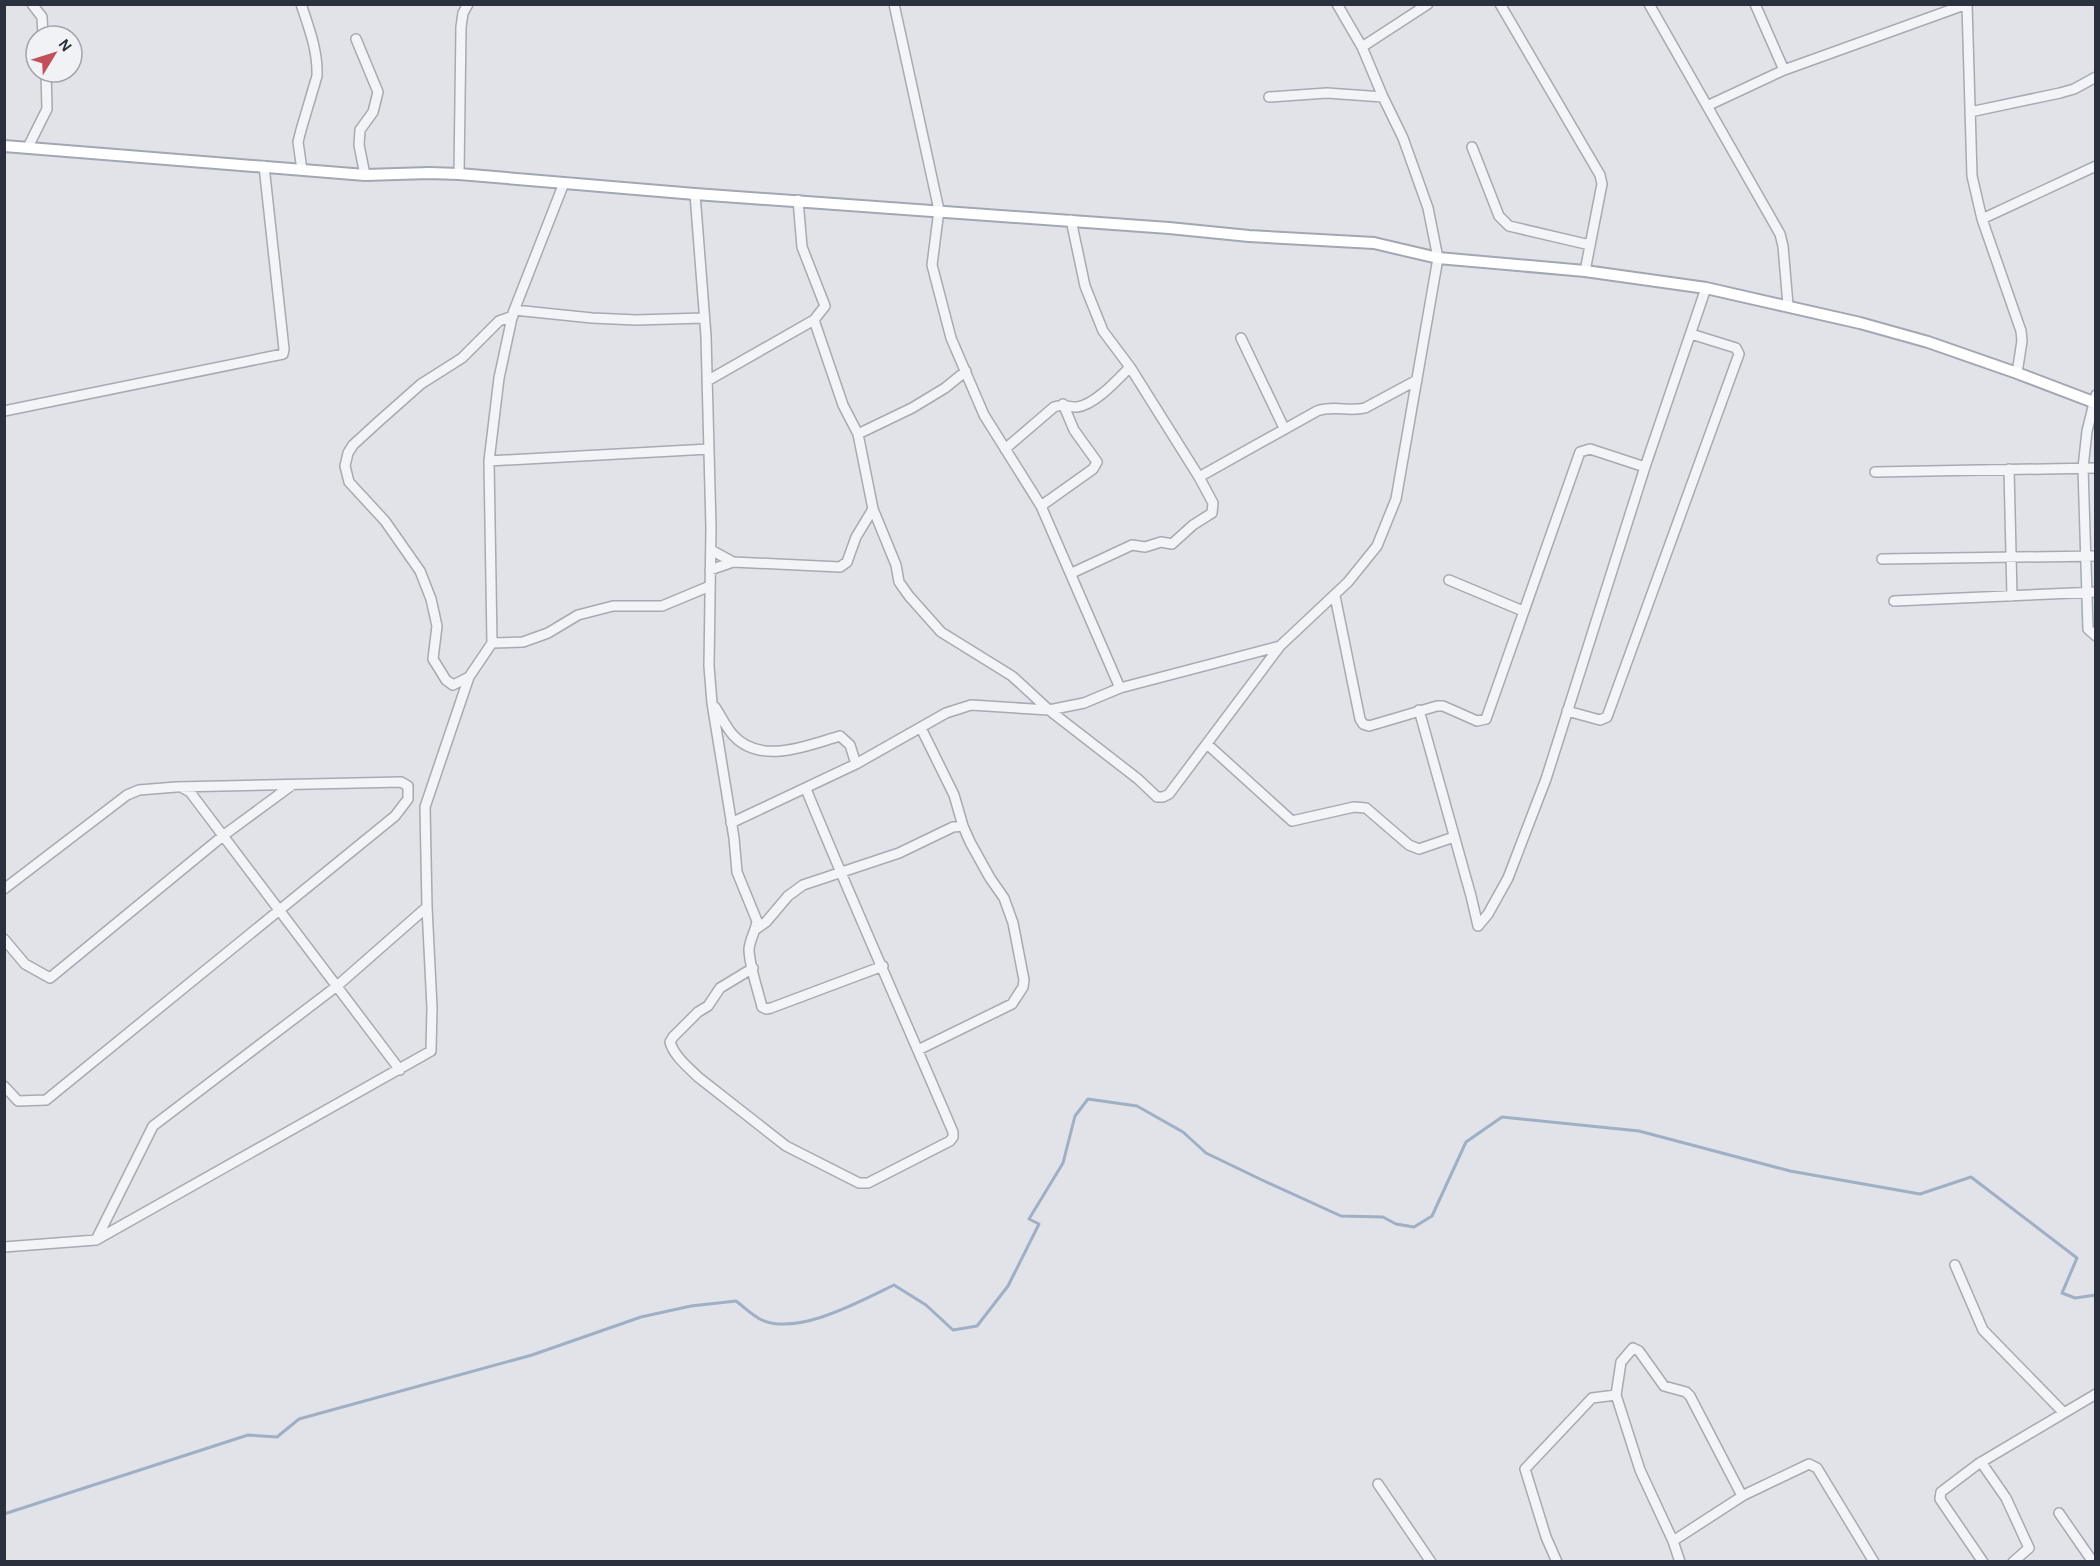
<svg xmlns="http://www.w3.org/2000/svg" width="2100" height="1566" viewBox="0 0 2100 1566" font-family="'Alegreya Sans',sans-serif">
<rect width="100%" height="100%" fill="#e1e3e8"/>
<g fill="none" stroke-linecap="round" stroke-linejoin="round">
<!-- stream -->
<path stroke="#9fafc5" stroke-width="3" d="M4,1514l244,-79 29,2 22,-18 233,-64 109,-38 50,-11 45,-5c8,6 17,15 26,19 36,16 99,-19 132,-35l32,20 27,25 24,-4 31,-40 31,-62 -10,-5 34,-56 12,-47 13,-17 49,7 46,26 23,21 56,27 79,36 42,1 13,7 18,3 18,-11 34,-74 36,-25 137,14 151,40 130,23 51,-17 106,81 -15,35 13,5 21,-3"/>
<defs>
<path id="minor" d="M32,4l10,13 1,19
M301,4c8,24 17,47 16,72l-16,54 -3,12 4,28
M894,4l45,206 -7,55 19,73 33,77 57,91 79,182
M1500,4l100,171 2,9 -17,87
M1649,4l131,230 3,12 5,59
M1755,4l29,66
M1967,4l5,172 10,43 39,112 1,10 -5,32
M356,39l22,53 -5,20 -13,18 -1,15 6,30
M1362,47l66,-43
M1269,97l58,-4 56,4
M1707,106l77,-36 183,-66
M1970,112l90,-19 14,-4 22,-12
M28,147l19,-38 -1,-37
M1472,147l27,69 10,10 81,19
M459,174l2,-147 2,-14 5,-9
M695,194l11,142 5,192 -2,138 3,37 22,135 3,34 20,49c-1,9 -7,18 -8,28 0,16 9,41 13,58l4,2 5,-1 112,-42
M1982,219l114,-53
M1071,220l14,66 18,45 27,36 69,110 14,26 -1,10 -19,12 -21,19 -11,-2 -16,5 -13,-2 -60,28
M514,310l78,8 44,2 68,-2
M814,320l29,85 15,29 15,75 23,56 3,17 10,14 32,36 71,44 37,34 89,69 19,18h6l6,-3 111,-148 68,-64 29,-36 19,-47 42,-241 -10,-50 -25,-70 -20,-41 -21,-50 -25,-43
M1241,338l43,90
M707,381l107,-61 11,-14 -23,-59 -4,-47
M2096,395l-9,36 -4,37 5,161 8,7
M4,411l279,-57 1,-5 -20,-183
M858,434l54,-26 33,-20 21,-17
M1005,449l49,-42c13,-4 13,1 23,0 18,-2 41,-28 53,-40
M489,461l220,-12
M2009,469l3,127
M1875,472l221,-4
M1199,477l118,-66c16,-6 32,1 48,-3l52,-28
M1041,506l52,-37 4,-7 -23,-32 -11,-26
M711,550l22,12
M1882,559l214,-3
M710,570l23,-8 107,5 7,-5 9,-25 17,-28
M1449,580l74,31
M1335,596l25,123 3,5 6,2 68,-20h6l34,15 9,-2 94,-267 10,-3 55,18
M1894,601l202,-9
M492,643l31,-1 25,-9 30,-18 35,-9h49l48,-20
M469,677l-16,8 -7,-5 -13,-21 4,-33 -6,-27 -11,-28 -35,-50 -36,-39 -4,-16 3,-13 5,-8 24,-22 44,-39 41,-26 37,-37 14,-5
M715,707c6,9 11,20 18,28 28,31 75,10 107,1l10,9 6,19
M1419,710l52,186 7,30
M1567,711l33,9 7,-3 132,-363 -3,-6 -45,-14
M1207,744l85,77 62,-14 12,1 43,37 10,4 35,-12
M183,788l7,4 210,278
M731,823l125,-59 90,-51 25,-8 78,5 35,-7 36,-15 160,-42
M4,889l123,-94 12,-5 37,-3 225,-5 7,4v13l-13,17 -349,284 -28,1 -14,-15
M1478,926l10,-12 20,-36 38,-99 99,-312 61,-179
M756,929l10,-7 22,-26 15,-11 96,-32 54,-26 10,-1
M4,939l21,25 25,14 174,-143 68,-50
M753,968l-33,20 -12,18 -10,6 -25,25 -3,5c4,14 18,25 28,35l88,69 73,37h9l82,-42 3,-4v-5c-49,-115 -100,-228 -147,-343
M918,1050l94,-46 11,-17 1,-7 -11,-57 -9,-25 -14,-20 -20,-36 -7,-16 -9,-31 -33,-67
M96,1240l57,-114 184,-140 90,-79
M4,1247l92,-7 335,-189 1,-43 -5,-101 -2,-100 44,-130 23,-34 -3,-182 10,-83 14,-65 51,-130
M1955,1265l28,65 81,83
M1981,1462l25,36 23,50 -16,14
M1378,1484l53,78
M2059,1513l34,49
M1673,1541l71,-46 65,-31 8,4 57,94
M1557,1562l-11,-25 -21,-68 67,-71 24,-3
M1680,1562l-7,-21 -33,-71 -24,-75 5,-33 12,-14 6,3 25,35 22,6 4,4 50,96 4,3
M1983,1562l-43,-63 1,-7 37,-28 118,-70"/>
<path id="major" d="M4,146l361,29 64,-2 30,1 236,20 474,34 80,8 125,7 64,15 147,13 121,17 154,35 68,19 89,31 79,30"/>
</defs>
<!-- minor casing -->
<use href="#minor" stroke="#a6aab2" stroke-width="12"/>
<!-- major casing -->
<use href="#major" stroke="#a1a7b3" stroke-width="14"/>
<!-- minor -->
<use href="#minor" stroke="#f3f4f7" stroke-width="9"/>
<!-- major -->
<use href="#major" stroke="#fff" stroke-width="10"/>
</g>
<!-- border -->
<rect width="2100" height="1566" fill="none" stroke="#2a303e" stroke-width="12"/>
<!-- north arrow -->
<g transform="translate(54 54) rotate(52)"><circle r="28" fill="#f0f2f6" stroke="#a1a4ac" stroke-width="1.5"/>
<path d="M0-4.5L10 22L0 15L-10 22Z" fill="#c2505a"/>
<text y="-9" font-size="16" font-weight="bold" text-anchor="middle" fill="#2a303e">N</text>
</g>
</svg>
